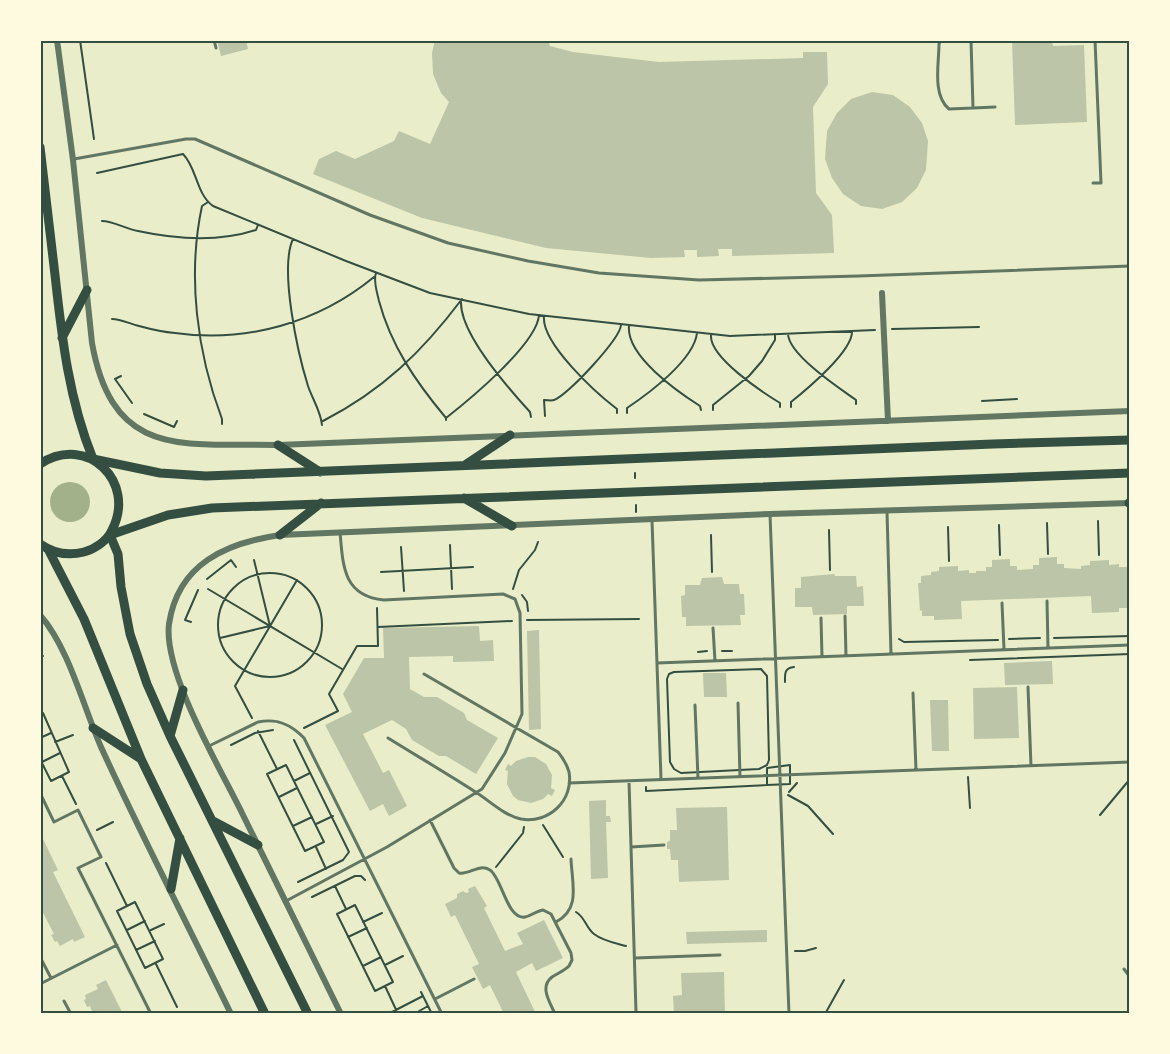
<svg xmlns="http://www.w3.org/2000/svg" width="1170" height="1054" viewBox="0 0 1170 1054" font-family="Lato,sans-serif">
<rect width="100%" height="100%" fill="#e9edc9"/>
<!-- water -->
<path fill="#a3b18a" d="M50 502a20 20 0 1 1 40 0a20 20 0 1 1-40 0Z"/>
<!-- building -->
<path fill="#bcc5a7" d="M217,40h29l2,9 -27,7z
M435,40h113l2,6 23,6 86,10 144,-4v-6h24l1,32 -15,23 3,86 16,22 2,38 -102,3v-7h-14l1,7 -22,1v-7h-13l1,7 -34,1 -105,-10 -124,-30 -109,-44 6,-15 17,-8 19,8 39,-18 5,-10 31,13 19,-42 -8,-9 -8,-19 -1,-21z
M1052,40l1,6 31,-1 3,77 -72,3 -3,-84z
M872,92l21,3 17,12 12,16 6,18 -2,29 -9,18 -15,14 -20,7 -21,-3 -18,-12 -11,-16 -7,-19 2,-28 10,-18 14,-14z
M1057,557v7h7v4l17,1v-3l9,-1v-4l19,-1v5l10,-1v3h10l1,41h-11v4l-27,1 -1,-17 -130,5 1,18 -28,1v-4h-12v-6l-2,1 -2,-28h3v-7l10,-1v-3l8,-1v-4l19,-1v5l11,-1v3h7v-2h10v-4h6v-7l18,-1v7h7v4l16,-1v-4h6v-7z
M834,574l1,2h21l1,11 6,-1 1,20h-17v8l-34,1 -1,-8h-17v-19h6v-11z
M722,577l2,7h15l1,10h4l1,21h-5l1,10 -55,1v-9h-4l-1,-21 4,-1v-10h15l2,-7z
M479,626l1,15 13,-1 1,21 -41,1v-6l-44,1 1,32 14,8h13l27,16 3,7 31,18 -22,36 -30,-18h-7l-27,-16 -6,-11 -14,-9 -29,14 20,39 6,-3 18,36 -18,10 -6,-12 -13,7 -45,-86 27,-13 -9,-18 21,-36h20l-1,-30z
M539,630l2,99 -12,1 -2,-99z
M1052,661l1,23 -48,1 -1,-22z
M703,673h23l1,24h-23z
M1017,687l2,51 -45,1 -1,-51z
M930,700h18l1,51h-17z
M528,757h7l11,7 6,11 -1,13 4,2 -3,6 -4,-2 -5,5 -12,4 -13,-3 -5,-4 -6,-12 1,-13 -3,-1 3,-6 3,2 5,-5z
M606,800v16h4l1,6h-5l2,56 -17,1 -2,-78z
M727,807l2,73 -50,2 -1,-22h-7l-1,-11h-3v-7l3,-1v-11h7l-1,-22z
M43,839l15,31 -5,2 32,65 -11,5 -1,-3 -13,7 -3,-5 -2,1 -4,-7 3,-1 -14,-27v-67z
M475,886l12,20 -3,2 21,43 18,-7 -6,-11 27,-13 19,38 -27,13 -4,-8 -16,9 20,42h-32l-14,-29 -7,4 -11,-22 7,-3 -24,-49 -4,2 -6,-13 12,-6v-4l6,-3 3,2 3,-1 -1,-3z
M767,930v12l-80,2 -1,-12z
M724,972l1,42h-51l-1,-18 9,-1 -1,-22z
M106,980l17,34h-30l-3,-8 -3,1 -3,-7 2,-1 -1,-4 13,-6 -2,-4z"/>
<g fill="none" stroke-linecap="round" stroke-linejoin="round">
<!-- path -->
<path stroke="#344e41" stroke-width="2" d="M80,40l14,99
M97,173l86,-19c14,14 13,40 30,52l133,55 84,32 99,21 201,22 145,-6
M208,202l-6,4c-15,70 -5,147 20,213v5
M102,221c11,0 24,8 36,10 37,8 81,11 118,-1l2,-5
M293,239c-14,30 5,115 15,147 4,12 13,26 14,39
M376,273c-3,8 1,19 3,28 12,45 37,81 67,117
M461,302c-1,32 48,87 69,110l1,5
M544,316c-3,27 52,77 73,93v4
M112,319c9,0 18,5 27,7 11,3 24,6 36,7 71,10 143,-10 199,-56
M629,326c-3,30 49,66 71,80l1,4
M892,329l87,-2
M788,334c1,21 51,54 68,66v4
M711,335c-2,22 51,57 69,68v4
M121,376l-6,3 17,24
M982,401l35,-2
M791,407v-5c15,-12 62,-51 61,-71
M713,410v-5l36,-29 13,-15 13,-21v-6
M627,413v-5c21,-14 67,-48 70,-75
M144,414l30,13 3,-6
M545,416l-1,-16c4,0 7,1 10,0 13,-4 66,-61 67,-75
M446,420v-2c23,-18 91,-74 93,-103
M323,421c60,-31 99,-69 139,-122
M635,473v5
M636,505v7
M1098,521l1,34
M1047,523l1,31
M999,525l1,30
M948,527l1,34
M829,530l1,40
M711,535l1,37
M450,545l2,44
M401,547l3,44
M381,572l92,-5
M218 625a52 52 0 1 1 104 0a52 52 0 1 1-104 0Z
M207,579l24,-19 5,7
M208,589l134,80
M513,589l6,-19 16,-20 3,-8
M522,595l5,7 1,9
M527,620l112,-1
M191,622l-6,-2 13,-30
M378,627l134,-6
M220,638l50,-12 -16,-66
M1054,638l76,-2
M899,639l5,3 94,-2
M1009,639l31,-1
M722,651h10
M698,652l9,-1
M40,657l3,-1
M970,660l160,-6
M761,669l6,7 2,84 -2,5 -8,4 -78,4 -7,-4 -4,-7 -3,-83 2,-5 5,-2z
M785,682c0,-8 -1,-14 9,-15
M40,714l3,-1 26,59 -18,9 -11,-22
M252,718l-17,-32 62,-106
M304,728l34,-17 -9,-17 28,-48h21l-1,-38
M258,731l19,38
M40,738l11,-5
M294,740l55,112 -6,8 -45,22
M55,742l18,-7
M231,745l24,-12 18,-3
M42,762l18,-9
M286,765l38,77 -19,9 -38,-77z
M790,765v19l-23,1v-17z
M62,776l14,28
M968,777l2,31
M294,781l16,-8
M646,787v4l121,-6
M789,792l8,-9
M788,795l20,11 25,28
M279,797l18,-9
M1100,815l30,-36
M316,824l17,-8
M543,825l20,32
M293,826l19,-9
M97,830l16,-8
M316,847l10,22
M106,863l21,43
M496,867l27,-34 1,-6
M335,886l11,23
M312,897l43,-21h6l4,4
M135,902l28,57 -18,9 -28,-57z
M355,905l38,77 -18,9 -38,-77z
M576,912c9,5 10,16 18,22 9,7 21,9 32,12
M363,922l19,-9
M127,930l18,-9
M151,930l13,-6
M348,937l19,-9
M136,950l19,-9
M795,951h10l11,-3
M156,964l21,43
M385,965l18,-9
M363,966l18,-9
M385,986l13,28
M421,992l11,22
M388,1014l35,-18
M414,1014l14,-8
M825,1014l19,-34"/>
<!-- service -->
<path stroke="#617663" stroke-width="3" d="M214,40l2,8
M941,40l-2,4c0,19 -7,51 10,65l24,-1
M971,40l2,68 22,-1
M74,159l112,-20h9l175,76 78,28 80,18 71,12 100,7 160,-4 271,-10
M1093,183h8l-6,-143
M887,512l4,142
M770,514l19,500
M652,520l9,259
M1047,601l1,47
M1002,603l2,46
M845,616l1,40
M821,618l1,39
M713,628l2,33
M657,663l473,-18
M1028,687l3,79
M913,693l3,77
M738,703l2,74
M695,705l3,73
M388,738c29,18 58,35 86,53 15,9 29,24 47,28 28,5 53,-19 48,-47 -2,-7 -6,-14 -11,-20l-134,-78
M209,746l49,-24c19,-4 33,2 46,16l138,276
M629,781l7,231 -2,2
M569,783l561,-21
M40,793l14,29 24,-12 23,47 -23,11 73,146
M430,820l24,48 5,5c11,2 20,-10 31,-3 12,8 17,50 35,47 6,-1 11,-6 18,-7l8,4 20,39 1,7 -3,6c-5,5 -11,7 -17,11 -13,10 -2,25 3,37
M631,847l33,-2
M286,901l101,-54 95,-58 23,-36 17,-39 -2,-101 -5,-14 -12,-5 -119,6c-41,-4 -41,-34 -44,-68
M556,922c25,-13 16,-38 15,-63
M40,957l11,21
M635,958l85,-3
M1124,969l6,8
M40,984l77,-39
M435,999l39,-20
M64,1001l7,13
M178,1014h1"/>
<!-- minor -->
<path stroke="#617663" stroke-width="6" d="M57,40l16,120 19,183c21,117 91,100 186,102l852,-34
M882,293l6,128
M40,615c29,33 43,91 61,132 41,90 87,178 130,267
M341,1014c-33,-67 -66,-134 -99,-201 -22,-45 -79,-141 -73,-189 9,-61 58,-81 111,-89l490,-21 360,-11"/>
<!-- secondary -->
<path stroke="#344e41" stroke-width="9" d="M278,445l42,27
M93,459l67,14 46,3 787,-32 137,-4
M465,465l45,-30
M464,498l48,28
M1129,503l1,-1
M110,535l58,-20 44,-7 918,-35
M280,535l41,-32"/>
<!-- primary -->
<path stroke="#344e41" stroke-width="9" d="M40,147c5,43 10,85 15,128 7,64 14,125 38,184
M62,338l25,-48
M40,464c47,-31 97,18 72,66 -5,11 -17,19 -28,22 -16,4 -30,2 -44,-8
M110,535l8,19 3,33 9,47 17,50 23,52 138,278
M48,549l36,70 57,140 124,255
M93,728l48,31
M170,736l13,-46
M213,821l45,24
M171,889l9,-51"/>
</g>
<!-- border -->
<rect width="1170" height="1054" fill="none" stroke="#fefae0" stroke-width="84"/>
<rect x="42" y="42" width="1086" height="970" fill="none" stroke="#344e41" stroke-width="2"/>
</svg>
